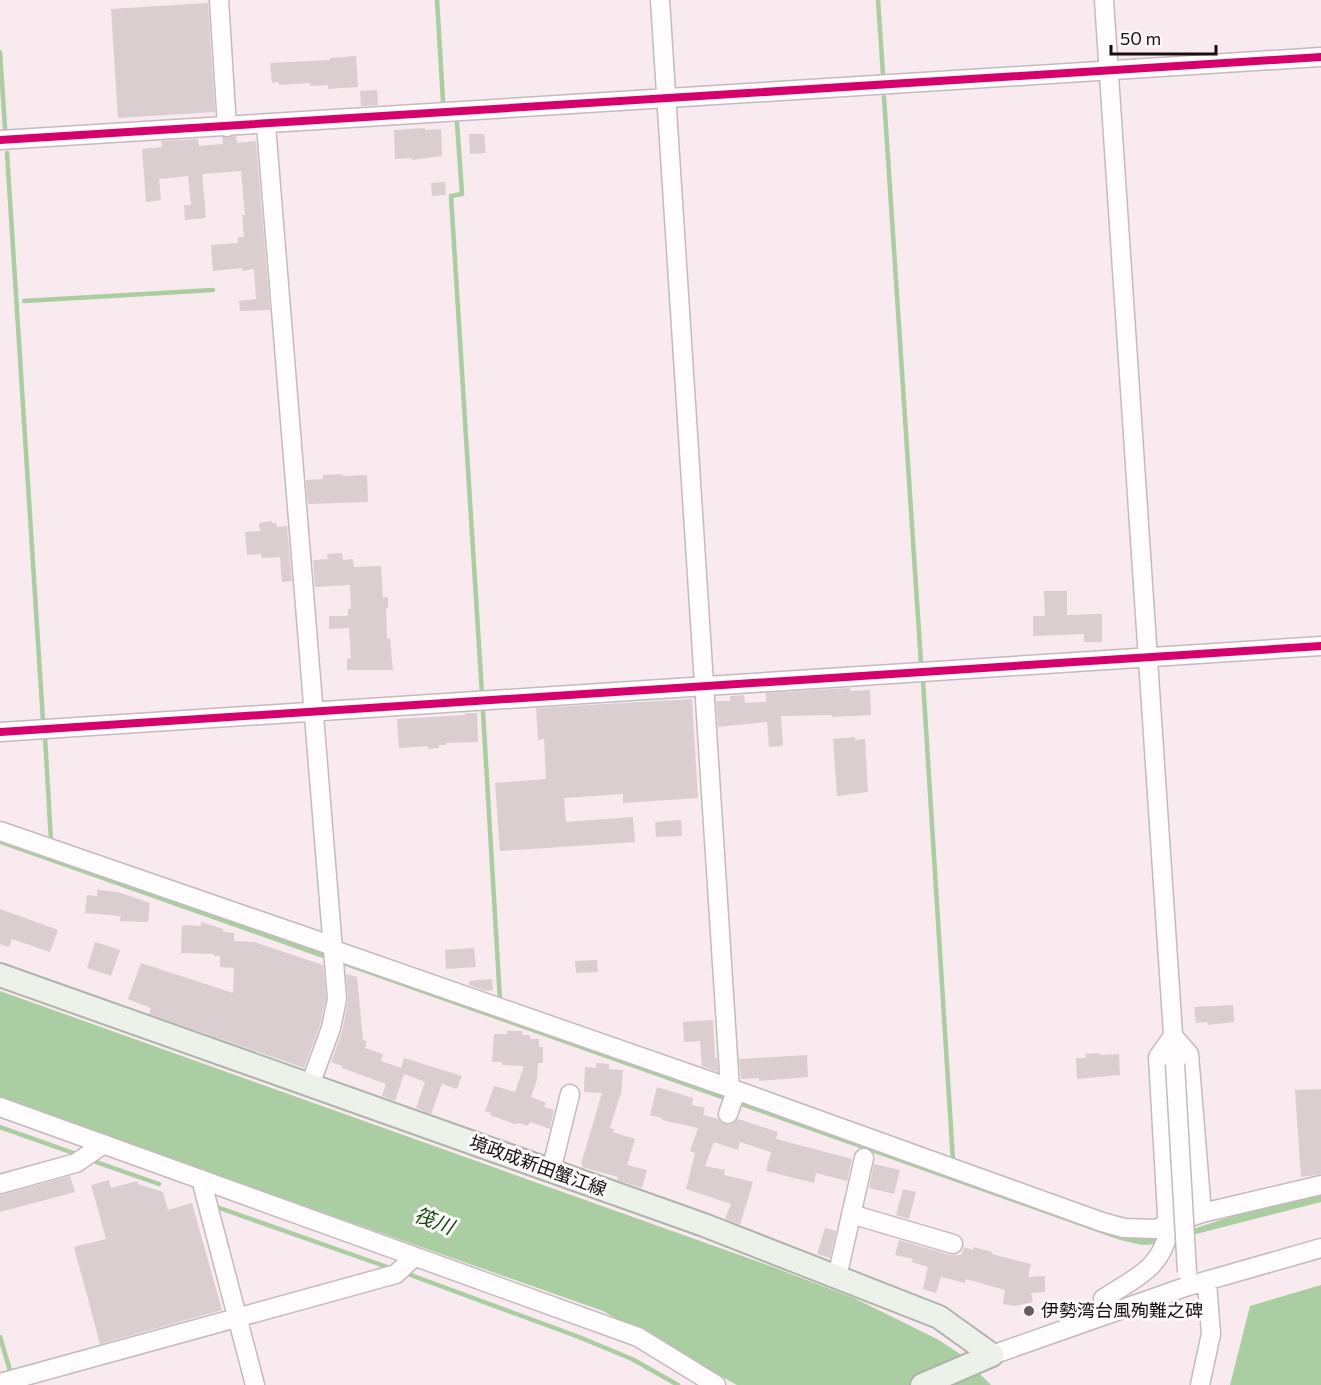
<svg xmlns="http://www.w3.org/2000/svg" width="1321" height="1385" viewBox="0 0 1321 1385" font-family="Commissioner,'Noto Sans JP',sans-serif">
<rect width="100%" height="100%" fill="#f8eaee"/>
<!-- water -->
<path fill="#aacea2" d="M0,839l1089,385 38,11 19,3 50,-10 40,-13 85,-21v8l-164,42 -15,1 -22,-5 -1120,-396z
M0,991l773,276 81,31 85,42 21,14 31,31h-254l-134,-74 -603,-212z
M1321,1285v100h-91l20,-79z"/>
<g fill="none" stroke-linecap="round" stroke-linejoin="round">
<!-- stream -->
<path stroke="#aacea2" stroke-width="4.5" d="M437,0l6,101
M878,0l5,74
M0,52l5,76
M884,97l37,566
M457,123l5,71 -11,2 31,498
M7,153l36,568
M24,301l189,-11
M923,681l30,480
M483,712l17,288
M45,737l6,104
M0,1127l79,28
M96,1162l63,22
M214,1206l176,62
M408,1274l171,63 53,22 46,26
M0,1337l11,37"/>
</g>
<!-- building -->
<path fill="#daced1" d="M208,3l7,109 -97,6 -7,-109z
M356,56l2,31 -30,2v-4l-18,1v-3l-31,2v-3l-7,1 -2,-20 60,-3v-2z
M377,90l1,15 -17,1 -1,-15z
M425,128v2l16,-1 1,27 -30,4 -1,-2 -16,1 -1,-29z
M469,134h15l2,19 -16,1z
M236,136l1,7 19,-2 14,169 -30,1 -1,-10 17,-2 -2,-30 -12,2v-3l-29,3 -2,-26 27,-2v-6h6l-2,-22h3l-4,-44 -39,3 4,44 -21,2 -1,-15h7l-3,-29 -29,3 2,21 -15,2 -4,-53 20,-2 -1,-6 37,-2 1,7 24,-2 -1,-7z
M445,182l1,13 -14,1 -1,-13z
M342,474l1,2 24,-1 1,27 -60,2 -2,-24 17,-1v-4z
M272,521v2h4l1,4 10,-1 5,55 -10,1 -2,-25 -18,1 -1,-4 -14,1 -2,-23 15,-1 -1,-8z
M342,553l1,7 10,-1 1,8 27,-1 2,32 5,-1v11h-2l1,31 3,-1 3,32h-46v-11l4,-1 -2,-30 -20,1v-13h19v-7h3l-1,-24 -35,2 -2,-27 15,-1 -1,-5z
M1044,591h23v24l35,-1v28h-18v-8l-51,2v-20h12z
M850,688v3l20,-1 1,25 -39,2v-2l-51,1 2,30 -14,1 -2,-25 -49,5 -2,-26h14v-5l14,-1 1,8 21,-1v-9z
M692,699l6,99 -75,5v-9l-59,4 2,24 67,-5 2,25 -135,9 -5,-68 51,-4 -2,-40 -6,1 -2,-32z
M465,713h12l1,29 -32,1v2h-7v3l-11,1v-3l-29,2 -2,-29 68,-4z
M855,737v3l10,-1 3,53 -31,4 -4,-57z
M681,820l1,16 -26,1 -1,-15z
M97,890l21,2 32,11 -2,19 -28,-1 1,-5 -36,-3 2,-18 10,1z
M0,909l58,21 -8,22 -38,-13 -3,8 -9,-3z
M201,922l22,7v3l11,1v8l20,1 69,23 3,33 -6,27 -16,43 -155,-54 2,-6 -23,-9 13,-36 92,30 1,-25 -14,-1v-11h-6v-2l-33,-1 1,-26 2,-2 17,1z
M95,942l25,8 -9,26 -24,-8z
M474,948l2,19 -30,2 -1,-19z
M597,960l1,12 -22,1 -1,-12z
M346,974l11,3 6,63 4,1 -2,7 18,6 -2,7 20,7 3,-10 58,18 -5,13 -15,-5 -11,30 -15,-6 9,-26 -21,-8 -9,27 -13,-5 4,-12 -44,-16v-2l-11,-4 11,-30 6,-31z
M492,979l1,11 -7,1 -17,-6v-4z
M1233,1005l1,17 -26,3 -1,-3 -11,1 -2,-16z
M713,1020l2,38h2l1,14 -16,-6 -2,-25 -16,1 -1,-20z
M507,1031h15v4h8v4h9v8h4v16h-5l-1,17 -6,17 15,6 -2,4 10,3 -4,19 -20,-7 -2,4 -9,-3 -5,1 -24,-9 1,-2 -6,-2 9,-25 21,6 9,-26 -22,-1v-3h-10l2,-28h13z
M1100,1053v2l19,-1 1,21 -43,4 -1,-21h10l-1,-4z
M807,1055l1,22 -49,4v-3l-18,1 -2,-20z
M596,1063l13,1v5l14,1 -2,25h-1l-10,33 4,1 -1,3 22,7 -8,26 20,5 -5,18 -25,-8 1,-3 -36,-10 1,-2 -2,-1 21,-71 -18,-1 1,-25 11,1z
M657,1087l36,11 -1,7 13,3 -2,7 15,4 6,5 7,1 7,-6 40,13 -2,7 76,20 -5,22 -31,-8 -2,10 -48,-12 5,-19 -31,-10 -2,8 -24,-8 -9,24 20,4 -1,5 29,7 -13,43 -15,-6 6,-15 -45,-15 9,-36 -5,-2 8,-23 -36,-8 1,-2 -13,-3z
M1321,1089v85l-20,3 -6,-87z
M874,1164l26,6 -6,24 -25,-6z
M70,1176l5,16 -75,20v-17z
M109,1180l2,8 26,-7 1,3 25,8 5,18 24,-7 30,107 -122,34 -26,-97 32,-8 -15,-54z
M903,1189l13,3 -7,27 -13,-4z
M825,1228l11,3 -6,27 -13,-4z
M899,1240l51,15h11l3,-8 9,3v-3l19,5v2l39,10 -3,13 17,-1v16l-14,1 2,9 -18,4 -12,-2 2,-14 -39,-11 -1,4 -24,-6 -5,16 -13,-4 5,-22 -16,-5 1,-3 -18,-4z"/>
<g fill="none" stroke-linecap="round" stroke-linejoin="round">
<defs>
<path id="minor" d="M219,0l8,127
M660,0l70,1088
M1104,0l71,1064
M266,125l71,874 -6,29 -21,57
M0,140l1321,-83
M0,732l1321,-86
M0,831l333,115
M334,950l396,138 372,134 22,6 31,1 47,-16 119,-28
M0,1107l638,230 78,48
M728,1114l8,-23
M551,1171l19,-77
M201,1179l54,206
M0,1184l76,-21 28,-19
M851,1214l102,30
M837,1277l27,-119
M1104,1315l-1,-16c29,-20 58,-29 65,-67l-10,-175 15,-21 16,18 13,159
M992,1355l196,-69 133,-38
M0,1383l396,-109 18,-17
M1200,1385l11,-51 -4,-52"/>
<path id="major" d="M0,975l704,250 235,92 53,38 -70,30"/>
</defs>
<!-- minor casing -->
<use href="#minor" stroke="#c5babd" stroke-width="21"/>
<!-- major casing -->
<use href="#major" stroke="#afb4a9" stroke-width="26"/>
<!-- minor -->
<use href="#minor" stroke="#fefcfc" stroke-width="18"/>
<!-- major -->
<use href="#major" stroke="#ecf1ea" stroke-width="22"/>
<defs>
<path id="minor-bridge" d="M1175,1064l12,208"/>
</defs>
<!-- minor-bridge casing -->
<use href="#minor-bridge" stroke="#c5babd" stroke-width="21" stroke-linecap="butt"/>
<!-- minor-bridge -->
<use href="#minor-bridge" stroke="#fefcfc" stroke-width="18"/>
<defs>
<path id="cycleway" d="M0,140l1321,-83
M0,732l1321,-86"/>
</defs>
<!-- cycleway casing -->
<use href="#cycleway" stroke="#fdf8f9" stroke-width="11"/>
<!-- cycleway -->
<use href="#cycleway" stroke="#d6006c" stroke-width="8"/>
</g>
<!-- markers -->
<circle fill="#665c5e" stroke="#fdf8f9" stroke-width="2" cx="1029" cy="1311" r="6"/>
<g text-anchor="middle" stroke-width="6" stroke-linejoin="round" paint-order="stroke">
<!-- street labels -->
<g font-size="18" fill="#180f11" stroke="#fdf8f9">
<text transform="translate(538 1166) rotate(20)" y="6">境政成新田蟹江線</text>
</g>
<!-- poi labels -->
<g font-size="18" fill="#180f11" stroke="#fdf8f9" text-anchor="start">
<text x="1041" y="1317">伊勢湾台風殉難之碑</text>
</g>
<!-- water labels -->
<g font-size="20" font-style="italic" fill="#0f4a0a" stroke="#fdf8f9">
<text transform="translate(434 1221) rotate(21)" y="7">筏川</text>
</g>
</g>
<!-- scale -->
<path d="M1111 45v9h105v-9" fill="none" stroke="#180f11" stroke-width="3"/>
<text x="1120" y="45" font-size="18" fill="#180f11" stroke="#fdf8f9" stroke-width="4.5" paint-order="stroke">50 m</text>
</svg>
